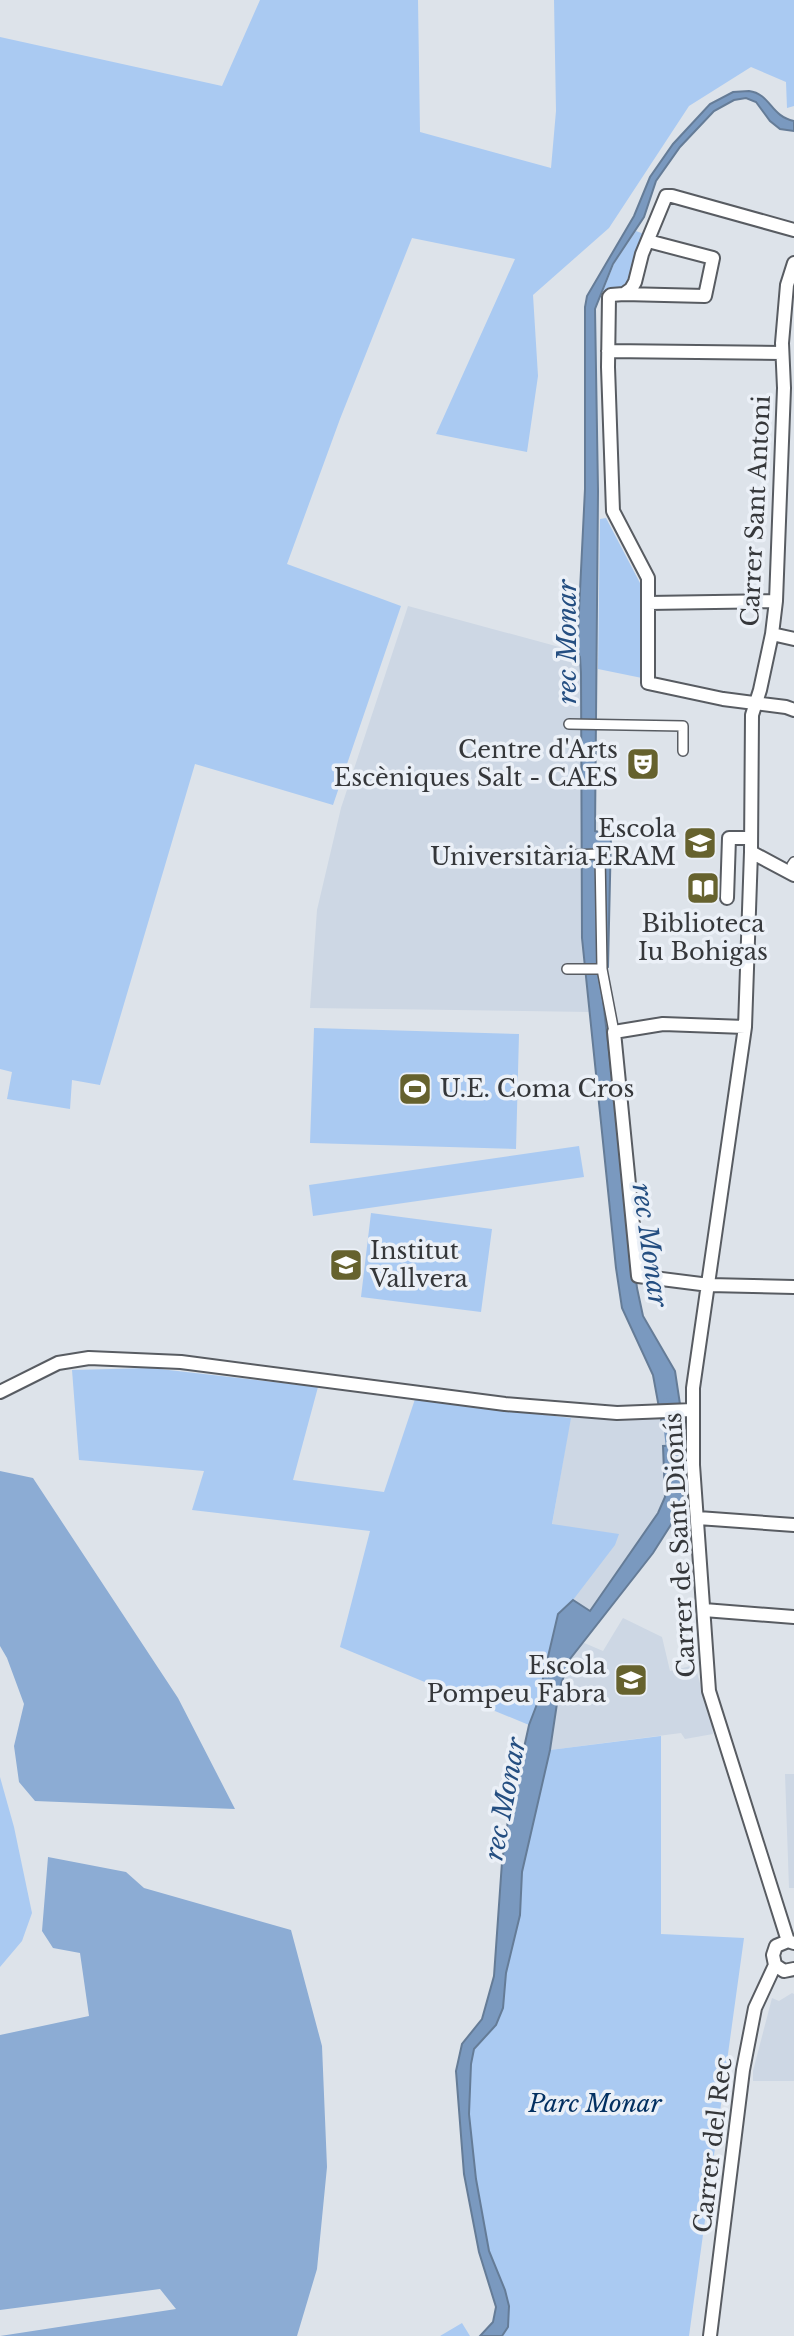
<svg xmlns="http://www.w3.org/2000/svg" width="794" height="2336" viewBox="0 0 794 2336" font-family="'Libre Baskerville',serif">
<rect width="100%" height="100%" fill="#dde3ea"/>
<!-- built -->
<path fill="#cdd7e4" d="M408,606l155,42 17,9 2,281 7,74 -279,-4 7,-98 24,-102z
M572,1408l109,2 2,14v21l-20,1 2,51 -7,16 -69,98 -16,-11 2,-6 -23,-69z
M623,1618l39,19 8,34 25,-6 12,44h4l3,12 -2,5 1,8 -28,5 -4,-6 -131,17 9,-60 11,-31 12,-17 21,9z
M785,1774h9v114h-5z
M792,1993l2,1v87h-41v-10l19,-73 7,3z"/>
<!-- green -->
<path fill="#aacaf2" d="M260,0h158l2,132 131,36 5,-57 -2,-111h240v106l-7,2 -1,-26 -35,-15 -62,39 -80,122 -76,67 5,81 -11,76 -91,-18 79,-175 -103,-21 -72,181 -53,145 114,42 -68,199 -138,-41 -95,321 -28,-5 -2,29 -63,-10 5,-27 -12,-3v-1032l222,49z
M636,231l8,3c-3,13 -9,46 -19,54 -6,4 -15,3 -22,3l11,-27z
M606,518l34,65 2,95 -44,-9 2,-150z
M314,1028l205,6 -3,115 -206,-6z
M579,1146l5,31 -271,39 -4,-31z
M371,1213l121,16 -11,83 -120,-15z
M151,1368l167,19 -25,93 91,12 31,-93 156,19 -19,106 67,10 -4,11 -42,55 -15,14 -21,90 -8,21 -189,-78 30,-116 -178,-21 12,-39 -125,-11 -7,-90z
M661,1736v198l83,4 -55,398h-187l6,-9 -3,-37 -16,-39 -13,-72 -7,-65 2,-50 3,-14 22,-25 7,-17 3,-35 14,-58 2,-43 28,-122z
M0,1777l14,50 18,86 -10,28 -22,26z
M462,2323l8,13h-30z"/>
<!-- forest -->
<path fill="#8cacd4" d="M0,1471l33,7 145,220 57,111 -200,-8 -16,-19 -5,-36 10,-42 -17,-46 -7,-12z
M48,1857l78,15 18,16 147,42 31,116 5,121 -10,102 -20,67h-297l176,-27 -16,-20 -160,21v-275l89,-19 -9,-63 -27,-5 -11,-17z"/>
<!-- water -->
<path fill="#7a99bf" stroke="#657c97" stroke-width="2" d="M749,91c22,3 21,25 45,30v10l-14,-2 -10,-8 -14,-19 -10,-4 -12,2 -20,11 -34,36 -24,34 -12,36 -31,47 -18,45 3,182 -3,340 16,4 -3,132 -8,8 37,313 6,28 32,55 8,53h-21l-9,-49 -31,-67 -6,-40 -34,-330 -1,-265 -1,-16 -3,-5 8,-163v-182l2,-11 47,-80 16,-39 23,-33 37,-40 23,-12z
M683,1445v60l-4,7 -26,41 -83,106 -11,31 -9,60 -28,122 -2,43 -14,58 -3,35 -7,17 -22,24 -3,15 -2,50 7,65 13,72 16,39 4,16 -1,21 -6,9h-22l13,-14 3,-15 -17,-55 -15,-78 -8,-103 6,-27 20,-25 12,-43 8,-114 6,-42 21,-95 8,-21 21,-90 15,-14 17,11 68,-98 7,-16 -2,-51z"/>
<g fill="none" stroke-linecap="round" stroke-linejoin="round">
<!-- canal -->
<path stroke="#7a99bf" stroke-width="14" d="M668,1405l7,60"/>
<defs>
<path id="pedestrian" d="M569,724l114,2v25
M568,855l32,-1 2,115 12,63
M792,865l2,-3
M567,969h35"/>
<path id="minor" d="M648,241l65,17 -8,38 -81,-2 -13,1 -2,2 -1,70 5,144 35,67v105l75,16 63,8 8,3
M624,294l7,-5 4,-7 7,-28 24,-58h6l122,34
M608,351l174,2
M648,603l128,-2
M772,634l22,5
M751,852l43,23
M727,898l2,-60h22
M745,1027l-82,-3 -49,8 24,244 71,9 85,2
M0,1392l58,-29 31,-5 92,4 324,42 112,9 76,-3
M698,1518l96,7
M704,1610l90,7
M788,1941l-79,-250 -16,-226v-77l52,-361 6,-175 1,-137 8,-25 12,-56 4,-33 8,-213 -2,-45 5,-58 7,-22
M794,1943l-6,-2 -12,5 -3,9 2,10 9,6 10,-2
M710,2336l33,-266 12,-62 20,-43"/>
</defs>
<!-- pedestrian casing -->
<use href="#pedestrian" stroke="#585c62" stroke-width="12"/>
<!-- minor casing -->
<use href="#minor" stroke="#585c62" stroke-width="16"/>
<!-- pedestrian -->
<use href="#pedestrian" stroke="#fff" stroke-width="9"/>
<!-- minor -->
<use href="#minor" stroke="#fff" stroke-width="12"/>
</g>
<!-- icons -->
<defs>
<symbol id="theatre-square" viewBox="-11 -11 22 22"><rect x="-9" y="-9" width="18" height="18" rx="4" fill="#66622e" stroke="#ebf0f7"/><path d="M-5-5.5Q0-4 5-5.5V0Q5 5 0 6Q-5 5-5 0ZM-3.3-2.5H-1v1.5H-3.3ZM1-2.5H3.3v1.5H1ZM-2.8 1Q0 5.5 2.8 1Z" fill="#fff"/></symbol>
<symbol id="university-square" viewBox="-11 -11 22 22"><rect x="-9" y="-9" width="18" height="18" rx="4" fill="#66622e" stroke="#ebf0f7"/><path d="M0-5L7-2L0 1L-7-2ZM-4 1L0 2.5L4 1V4Q0 6-4 4Z" fill="#fff"/></symbol>
<symbol id="library-square" viewBox="-11 -11 22 22"><rect x="-9" y="-9" width="18" height="18" rx="4" fill="#66622e" stroke="#ebf0f7"/><path d="M-6-4Q-3-5.5-.7-3.5V5Q-3 3-6 4ZM6-4Q3-5.5 .7-3.5V5Q3 3 6 4Z" fill="#fff"/></symbol>
<symbol id="stadium-square" viewBox="-11 -11 22 22"><rect x="-9" y="-9" width="18" height="18" rx="4" fill="#66622e" stroke="#ebf0f7"/><path d="M0-5a6.5 5 0 1 0 0 10a6.5 5 0 1 0 0-10ZM-3.5-1.8h7v3.6h-7Z" fill="#fff"/></symbol>
<symbol id="school-square" viewBox="-11 -11 22 22"><rect x="-9" y="-9" width="18" height="18" rx="4" fill="#66622e" stroke="#ebf0f7"/><path d="M0-5L7-2L0 1L-7-2ZM-4 1L0 2.5L4 1V4Q0 6-4 4Z" fill="#fff"/></symbol>
</defs>
<g fill-rule="evenodd">
<use href="#theatre-square" x="624" y="745" width="38" height="38"/>
<use href="#university-square" x="681" y="824" width="38" height="38"/>
<use href="#library-square" x="684" y="869" width="38" height="38"/>
<use href="#stadium-square" x="396" y="1070" width="38" height="38"/>
<use href="#school-square" x="327" y="1246" width="38" height="38"/>
<use href="#school-square" x="612" y="1661" width="38" height="38"/>
</g>
<g text-anchor="middle" stroke-width="7" stroke-linejoin="round" paint-order="stroke">
<!-- street labels -->
<g font-size="24" fill="#35373a" stroke="#ebf0f7">
<text transform="translate(756 511) rotate(-87)" y="8">Carrer Sant Antoni</text>
<text transform="translate(680 1545) rotate(-93)" y="8">Carrer de Sant Dionís</text>
<text transform="translate(713 2145) rotate(-83)" y="8">Carrer del Rec</text>
</g>
<!-- poi labels -->
<g font-size="24" fill="#35373a" stroke="#ebf0f7" text-anchor="end">
<text x="618" y="758">Centre d'Arts<tspan x="618" dy="28">Escèniques Salt - CAES</tspan></text>
<text x="676" y="837">Escola<tspan x="676" dy="28">Universitària ERAM</tspan></text>
<text x="703" y="932" text-anchor="middle">Biblioteca<tspan x="703" dy="28">Iu Bohigas</tspan></text>
<text x="440" y="1097" text-anchor="start">U.E. Coma Cros</text>
<text x="370" y="1259" text-anchor="start">Institut<tspan x="370" dy="28">Vallvera</tspan></text>
<text x="606" y="1674">Escola<tspan x="606" dy="28">Pompeu Fabra</tspan></text>
</g>
<!-- park labels -->
<g font-size="24" font-style="italic" fill="#033061" stroke="#ebf0f7">
<text x="595" y="2112">Parc Monar</text>
</g>
<!-- water labels -->
<g font-size="26" font-style="italic" fill="#244e81" stroke="#ebf0f7">
<text transform="translate(567 642) rotate(-90)" y="9">rec Monar</text>
<text transform="translate(650 1245) rotate(82)" y="9">rec Monar</text>
<text transform="translate(505 1799) rotate(-79)" y="9">rec Monar</text>
</g>
</g>
</svg>
